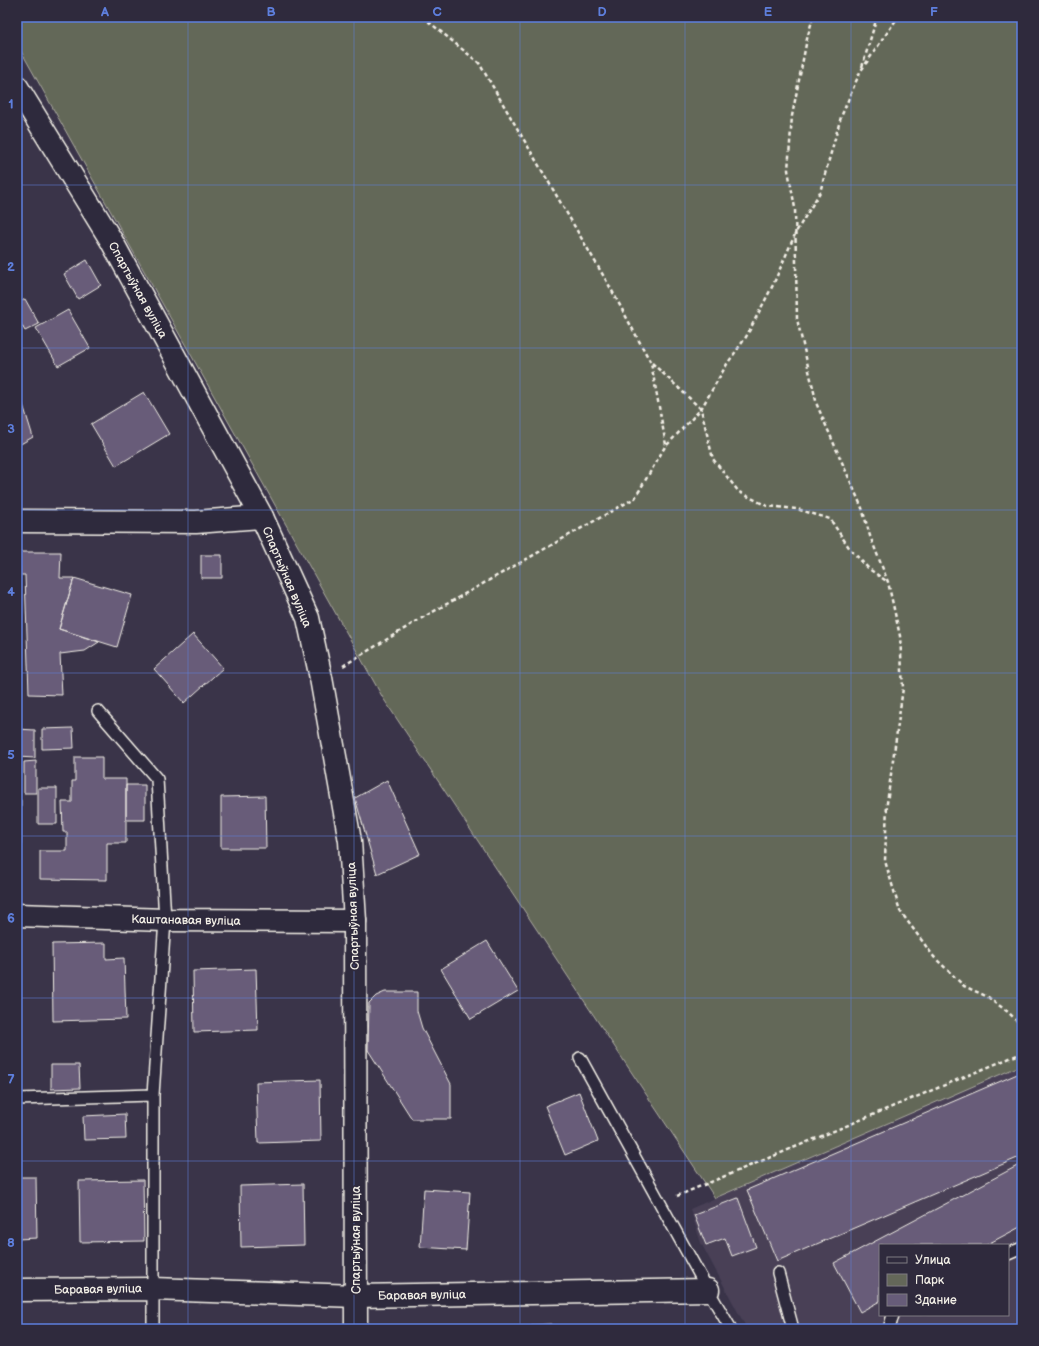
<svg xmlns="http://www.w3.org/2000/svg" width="1039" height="1346" viewBox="0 0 1039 1346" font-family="'Balsamiq Sans',sans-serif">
<rect width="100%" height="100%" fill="#3a3449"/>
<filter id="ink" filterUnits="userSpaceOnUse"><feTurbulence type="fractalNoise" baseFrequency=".025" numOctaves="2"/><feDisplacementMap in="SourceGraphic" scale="8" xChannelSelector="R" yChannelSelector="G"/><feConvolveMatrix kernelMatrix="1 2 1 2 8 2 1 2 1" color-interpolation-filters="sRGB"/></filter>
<g filter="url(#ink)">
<!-- built -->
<path fill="#484057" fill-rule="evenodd" d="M1022,1065v264h-275l-46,-86 -11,-34zM880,1245h128v70h-128z"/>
<!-- green -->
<path fill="#646759" stroke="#acaca0" d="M17,17h1005v1048l-307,133 -332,-500 -366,-654z"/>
<!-- building -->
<path fill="#675c79" stroke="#f4f1e8" d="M87,260l14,25 -23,14 -14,-25z
M25,299l14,25 -14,7 -8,-14v-13z
M68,310l22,38 -32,18 -22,-38z
M17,385l16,52 -16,9z
M144,392l25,42 -53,32 -25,-42z
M19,552h42l-1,26h14l-15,51 40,13 -14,9 -25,3 2,41 -33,-1 -4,-119h-5z
M201,555h21v23h-21z
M74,578l58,17 -15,52 -58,-18z
M193,634l30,34 -39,35 -30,-34z
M73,728l1,20 -32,1v-20z
M17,729l18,1v28l-18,-1z
M75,757h27v22h24v64h-19v37l-67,-1v-28h27v-19h-4l-1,-30h10v-21h3z
M36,761v32h-12v-31z
M387,780l33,74 -43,20 -22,-76z
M126,785h19v35h-19z
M38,788h19v36h-19z
M265,796l1,52h-45v-51z
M17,800h4v58h-4z
M487,941l31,50 -47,28 -30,-50z
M106,943v16l18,-1 2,61 -73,2 -1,-77z
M256,969l2,61 -64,2 -1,-61z
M385,992h32v19l5,17 29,56v35h-39l-44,-69 1,-47 7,-7z
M51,1065h28l1,23 -29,1z
M1022,1072v84l-245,105 -30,-71z
M320,1080l1,61 -63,2 -2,-61z
M579,1092l19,49 -33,14 -20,-49z
M125,1114l1,25 -42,1 -1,-24z
M1019,1165l3,6v55l-36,19h-106v56l-20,11 -26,-49z
M17,1177h19l1,61 -20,1z
M143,1180l1,61 -64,1 -1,-61z
M303,1184l1,61 -63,2 -1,-61z
M424,1189l46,3 -4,58 -46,-3z
M738,1198l18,49 -24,9 -7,-18 -19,7 -12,-30z
M551,1324v5h-18l-1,-4z"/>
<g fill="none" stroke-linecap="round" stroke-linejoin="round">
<defs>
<path id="lane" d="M98,711l59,68 8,141 -12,175v234
M580,1058l128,232 23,39
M17,1099l136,-4
M1008,1254l14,-6
M778,1273l15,56
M889,1329l4,-14"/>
<path id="street" d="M17,521l179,1 66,-5
M17,915l148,5 190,1
M17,1290l136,-1 203,7 352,-6"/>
<path id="secondary" d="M17,87l94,153 151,277 46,101 13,60 29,163 5,80 1,408"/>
</defs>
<!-- lane casing -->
<use href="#lane" stroke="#f4f1e8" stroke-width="14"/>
<!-- street casing -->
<use href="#street" stroke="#f4f1e8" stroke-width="25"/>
<!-- secondary casing -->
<use href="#secondary" stroke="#f4f1e8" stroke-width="25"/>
<!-- path -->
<path stroke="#f4f1e8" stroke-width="2.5" stroke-dasharray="4 3" stroke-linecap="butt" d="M813,17l-6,22 -15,77 -4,54 7,38 2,111 20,86 45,103 8,28 18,46 12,54 3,52 -16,115 -2,58 15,50 34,46 30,29 24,11 20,15 14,14
M862,67l15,-50
M652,363l49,46 12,50 26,33 28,14 30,3 33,10 20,30 19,20 19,13
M667,445l34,-36 26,-45 19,-27 27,-52 23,-53 24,-40 21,-75 19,-45 38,-55
M343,666l79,-48 213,-120 31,-53 -15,-82 -41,-76 -131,-224 -56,-46
M677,1196l345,-143"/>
<!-- lane -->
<use href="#lane" stroke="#2f2a3d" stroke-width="11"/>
<!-- street -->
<use href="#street" stroke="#2f2a3d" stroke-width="22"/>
<!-- secondary -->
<use href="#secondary" stroke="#2f2a3d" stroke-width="22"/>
</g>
</g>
<!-- grid -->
<path fill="none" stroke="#5e7fdd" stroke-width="1" stroke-opacity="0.55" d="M188,17v1312M354,17v1312M520,17v1312M685,17v1312M851,17v1312M17,185h1005M17,348h1005M17,510h1005M17,673h1005M17,836h1005M17,998h1005M17,1161h1005"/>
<g text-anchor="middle" stroke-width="3.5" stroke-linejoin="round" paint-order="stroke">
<!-- street labels -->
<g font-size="12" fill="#f4f1e8" stroke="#2f2a3d">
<text transform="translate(138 290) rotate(61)" y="4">Спартыўная вуліца</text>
<text transform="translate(287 577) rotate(67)" y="4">Спартыўная вуліца</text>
<text transform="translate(353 916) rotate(-92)" y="4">Спартыўная вуліца</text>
<text transform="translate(186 920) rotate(1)" y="4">Каштанавая вуліца</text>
<text transform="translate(356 1240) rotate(-90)" y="4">Спартыўная вуліца</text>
<text transform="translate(98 1289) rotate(-1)" y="4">Баравая вуліца</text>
<text transform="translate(422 1295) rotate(-1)" y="4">Баравая вуліца</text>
</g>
</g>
<!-- margin -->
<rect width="1039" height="1346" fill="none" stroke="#2f2a3d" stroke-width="44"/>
<!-- legend -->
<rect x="879" y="1244" width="130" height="72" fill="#2f2a3d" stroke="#7e7a81"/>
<rect x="887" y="1257" width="20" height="6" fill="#2f2a3d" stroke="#7e7a81"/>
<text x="915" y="1264" font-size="12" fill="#f4f1e8">Улица</text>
<rect x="887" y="1274" width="20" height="12" fill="#646759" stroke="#7e7a81"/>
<text x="915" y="1284" font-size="12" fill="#f4f1e8">Парк</text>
<rect x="887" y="1294" width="20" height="12" fill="#675c79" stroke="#7e7a81"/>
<text x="915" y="1304" font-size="12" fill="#f4f1e8">Здание</text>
<rect x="22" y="22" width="995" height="1302" fill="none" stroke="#5e7fdd" stroke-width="1.5"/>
<g font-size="13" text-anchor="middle" font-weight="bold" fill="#5e7fdd">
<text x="105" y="16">A</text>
<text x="271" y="16">B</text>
<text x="437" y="16">C</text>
<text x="602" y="16">D</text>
<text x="768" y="16">E</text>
<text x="934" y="16">F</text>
<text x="11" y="108">1</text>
<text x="11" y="271">2</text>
<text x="11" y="433">3</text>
<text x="11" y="596">4</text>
<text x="11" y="759">5</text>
<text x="11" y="922">6</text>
<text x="11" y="1084">7</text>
<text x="11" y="1247">8</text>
</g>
</svg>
